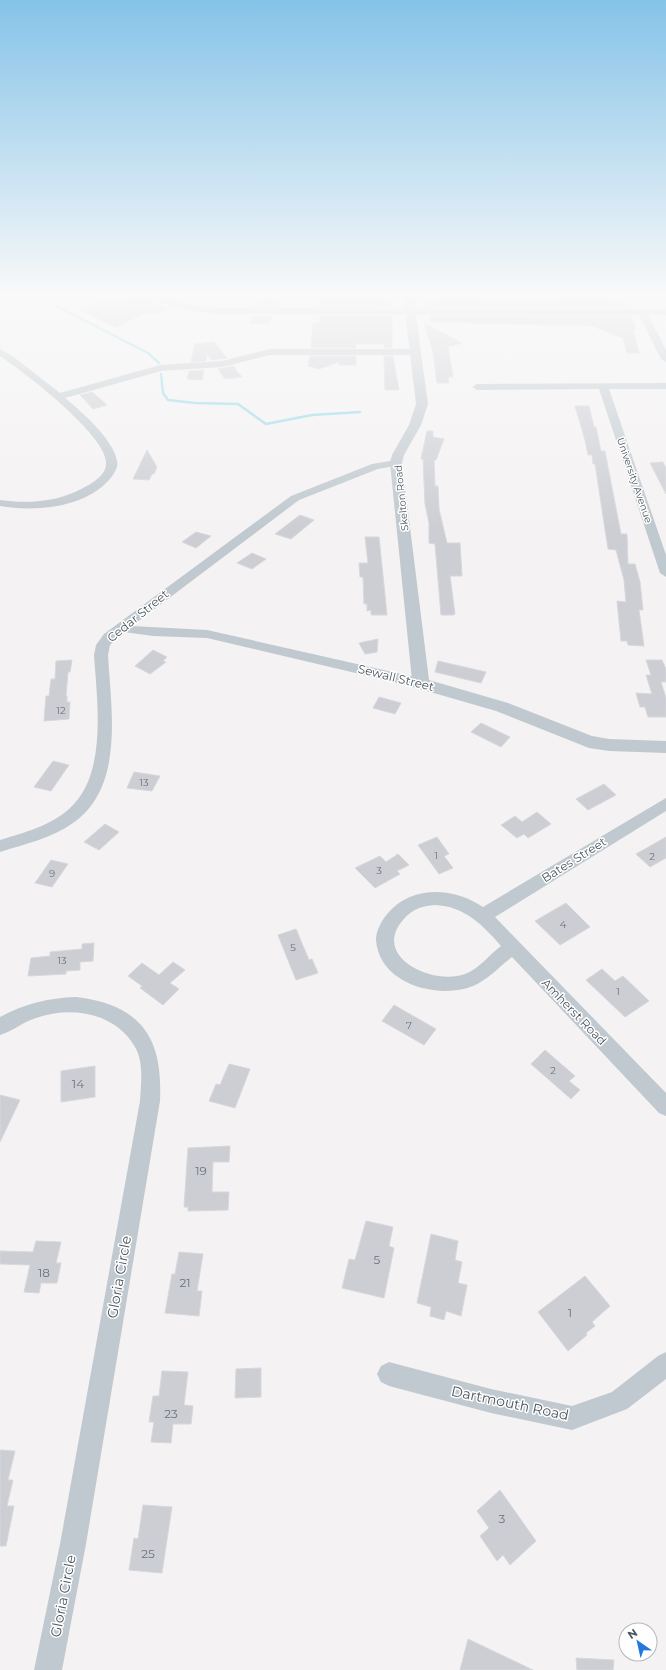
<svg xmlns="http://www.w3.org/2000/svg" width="666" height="1670" viewBox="0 0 666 1670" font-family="Montserrat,sans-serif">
<rect width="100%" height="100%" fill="#f4f2f2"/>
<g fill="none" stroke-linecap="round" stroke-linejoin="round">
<!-- stream -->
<path stroke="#92d9e9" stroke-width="2.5" d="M33,294l115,59 11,10
M161,374l2,19 5,7 27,3 43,1 28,20 46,-9 48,-3"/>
</g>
<!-- building -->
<path fill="#ccced4" stroke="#d6d8dc" d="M124,294h7l2,3 36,11 -14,7 -8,-3 -31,15 -37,-17 31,-11 13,3z
M262,296l18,1 -4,10h-19z
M320,298l72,2v7h-72z
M434,298l86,3 1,-1h36l-1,-2 55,1v2h13l3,6h-199l-1,-7h8z
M253,316h19l-4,8 -18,-1z
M320,316h72v32h-8v-4h3h-31v4h-45l2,-25h6z
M430,316h201l5,13 -3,2 6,22h-12l-4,-15 -31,-12 -161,-4z
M424,323l38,20 -14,4 5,30h-5l1,6h-12l-4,-31z
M214,342l13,16 -16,2 -4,-6 -1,7 -15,1 4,-18z
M310,356h46v9h-17v-3l-20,7 -11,-3z
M384,356h9l6,34h-14z
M233,366l9,11 -17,2 -7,-10z
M204,370l-2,10 -15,-1 2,-8z
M92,392l15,13 -14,4 -13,-14z
M575,406h14l5,21h2l5,24h4l16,83h6l1,30h7l5,18 3,28h-4l5,36 -16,-1 -1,-4h-6l-4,-40 9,1 -2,-22 -8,-30 -8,-1 -13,-85h-2l-1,-9h-4l-3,-15z
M427,431h6v6l11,2 -8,21h-2l1,26h3l1,23 8,34h13l2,33h-12l5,38 -2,1h-12l-6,-71 -6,-1v-20l-4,-19 -2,-45h-2z
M147,450l10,17 -3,7h-2l-3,6 -16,-1z
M663,462l3,6v26l-16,-31z
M300,515l14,5 -23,19 -16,-5z
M196,532l15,4 -15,12 -14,-6z
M365,537h14l8,78h-16v-5l-4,1v-7h-3l-1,-27h-3l-1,-14h9z
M252,553l14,6 -14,10 -15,-6z
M378,639l-1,13 -12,2 -6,-11z
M153,650l14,7 -4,4 3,1 -16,12 -15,-8z
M72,660l-2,12h-2l-2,24h1v6h3l-1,17 -25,2 2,-25h3l2,-17h4l1,-18z
M646,660h16l4,9v13h-5l5,16v19h-18l-3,-10h-5l-4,-14 16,1 -6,-19h5z
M438,661l48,11 -5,11 -46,-11z
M379,697l22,6 -6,11 -22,-6z
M481,723l29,14 -9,10 -30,-15z
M53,761l16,4 -18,26 -17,-4z
M134,772l26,4 -8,15 -25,-3z
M604,784l12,11 -28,15 -12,-11z
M537,812l14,12 -23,14 -4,-4 -7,4 -16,-13 14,-9 7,6z
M105,824l14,8 -20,18 -15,-8z
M437,837l12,17 -5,2 9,12 -14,6 -21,-29z
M666,837v21l-16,9 -14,-13z
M398,854l11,11 -12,6 3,3 -25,14 -20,-20 25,-12 6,6z
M51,860l17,4 -16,23 -17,-4z
M566,903l24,24 -30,18 -25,-24z
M296,929l13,31 3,-1 6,14 -22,7 -18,-45z
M94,943l-1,18 -13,1v8l-14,1v3l-38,2 3,-18 19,-2v-4l32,-3v-5z
M173,962l12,8 -15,13 9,6 -16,16 -23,-17 2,-2 -14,-10 14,-13 17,12z
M602,969l13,12 8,-5 26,25 -24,16 -39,-37z
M394,1005l42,24 -12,16 -42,-24z
M545,1050l30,26 -6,5 11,9 -9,9 -40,-35z
M229,1064l21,5 -15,39 -26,-7 7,-17 4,1z
M95,1066v31l-34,5v-31z
M0,1095l20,5 -20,42z
M230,1146l-1,16h-16l-1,30h17l-1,18 -40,1v-4h-4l4,-59z
M366,1221l27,6 -4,19 5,2 -10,50 -42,-10 7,-29 6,1z
M431,1234l27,7 -3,19 7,2 -4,21 9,2 -6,31 -15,-5 -2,9 -14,-4 1,-9 -14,-4z
M36,1241l25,1 -5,21h5l-4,20h-16l-2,10 -15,-1 6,-27 -30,-1v-13l33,1z
M179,1252l24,2 -6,37h5l-3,25 -34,-3 7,-39h3z
M585,1276l25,30 -18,16 3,4 -9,7 1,2 -19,16 -30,-39z
M261,1368v29l-26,1 1,-29z
M162,1371l26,1 -4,33 9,1 -2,18h-18l-2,19 -20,-1 3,-20h-5l4,-26h6z
M0,1450l15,1 -7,29h5l-6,26h7l-8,40h-6z
M500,1490l36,51 -26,24 -7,-10 -6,6 -17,-25 9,-8 -12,-17z
M143,1505l29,2 -10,66 -33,-3 5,-32 4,1z
M468,1639l65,31h-73z
M576,1658l38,2 -1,10h-36z"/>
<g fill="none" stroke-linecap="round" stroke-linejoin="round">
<!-- minor -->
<path fill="#c0c9cf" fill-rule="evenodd" d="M132,294h14l46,11 27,3 447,1v6h-18l18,35v12l-5,-3 -22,-44 -420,-1 -27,-3 -59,-15z
M0,349l15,9 45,35 100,-28 62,-4 48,-12h145l5,3 -5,3h-145l-48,12 -61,4 -96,27c16,13 49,42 52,63 2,7 -4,14 -8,19 -25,28 -74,32 -109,26v-6c28,4 58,2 83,-12 10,-5 24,-13 23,-26 -1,-28 -82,-90 -106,-106z
M666,383v6h-57l57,166v22l-6,-4 -61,-184 -122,1 -5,-3 5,-3z
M396,460l5,3 -1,2 -22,4 -79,31 -167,126 75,4 212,48 5,2 2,3 -2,3 -5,2 -212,-50 -54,-2 -29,-4 -14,13 -2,10c3,54 17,132 -35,168 -21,15 -48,21 -73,29v-12c23,-7 50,-14 69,-31 39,-34 28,-108 25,-154l2,-10 8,-11 187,-138 81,-32z
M666,798v13l-171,106 171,176v23l-7,-3 -147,-156c-13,10 -24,23 -39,29 -35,14 -94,-2 -97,-46 0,-10 6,-20 12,-27 24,-28 66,-26 95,-6zM435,905c29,1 48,20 66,41 -11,8 -22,23 -36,28 -32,12 -94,-17 -62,-54 9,-11 19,-14 32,-15z
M76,997c65,8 87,40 84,104l-74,443 -24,126h-28l26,-126 80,-443c1,-17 4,-39 -5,-54 -20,-35 -64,-41 -99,-29 -13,4 -23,13 -36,17v-18c24,-13 48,-19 76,-20z
M666,1352v27l-39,30 -55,21 -81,-17 -102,-27 -8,-4 -4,-8 4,-8 8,-4 102,27 81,17 40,-14 46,-36z"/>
<!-- tertiary -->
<path fill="#c0c9cf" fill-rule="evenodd" d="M403,294h10l15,110 -7,21 -17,30 -2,8 27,217 79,23 84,33 17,3 57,2v12l-57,-2 -20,-3 -93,-37 -83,-24 -2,-4 1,-3 -22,-217 2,-8 17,-30 7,-21z"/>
</g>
<!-- sky -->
<linearGradient id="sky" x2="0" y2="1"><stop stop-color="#85c3e8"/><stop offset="0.56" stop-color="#faf9f9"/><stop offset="1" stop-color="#faf9f9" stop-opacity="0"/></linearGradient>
<rect width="666" height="528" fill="url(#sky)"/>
<g text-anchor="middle" stroke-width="3" stroke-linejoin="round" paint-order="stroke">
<!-- far-street labels -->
<g font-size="10" fill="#4a555e" stroke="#fff">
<text transform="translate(635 480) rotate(71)" y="4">University Avenue</text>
<text transform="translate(401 498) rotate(-96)" y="4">Skelton Road</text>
</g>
<!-- number labels -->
<g font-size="10" fill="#6a737c">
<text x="61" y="714">12</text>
<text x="144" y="786">13</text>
<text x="436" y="859">1</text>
<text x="652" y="860">2</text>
<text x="379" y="874">3</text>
<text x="52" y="877">9</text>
<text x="563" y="928">4</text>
<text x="293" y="951">5</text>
<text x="62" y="964">13</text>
<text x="618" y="995">1</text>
<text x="409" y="1029">7</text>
<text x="553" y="1074">2</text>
</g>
<!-- street labels -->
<g font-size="12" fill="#4a555e" stroke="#fff">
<text transform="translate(138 616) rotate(-39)" y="4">Cedar Street</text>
<text transform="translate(396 678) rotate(14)" y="4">Sewall Street</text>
<text transform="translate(574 860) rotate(-32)" y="4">Bates Street</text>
<text transform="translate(574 1012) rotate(46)" y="4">Amherst Road</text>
</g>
<!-- near-number labels -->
<g font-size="12" fill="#6a737c">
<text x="78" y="1088">14</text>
<text x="201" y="1175">19</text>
<text x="377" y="1264">5</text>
<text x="44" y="1277">18</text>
<text x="185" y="1287">21</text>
<text x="570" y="1317">1</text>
<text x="171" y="1418">23</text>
<text x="502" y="1523">3</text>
<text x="148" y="1558">25</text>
</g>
<!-- near-street labels -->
<g font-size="14" fill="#4a555e" stroke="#fff">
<text transform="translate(119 1277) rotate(-80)" y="5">Gloria Circle</text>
<text transform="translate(510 1403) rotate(12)" y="5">Dartmouth Road</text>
<text transform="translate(63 1596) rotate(-79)" y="5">Gloria Circle</text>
</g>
</g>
<!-- north arrow -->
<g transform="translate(638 1642) rotate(326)"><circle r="19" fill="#ffffff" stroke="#b7bbbf"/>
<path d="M0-3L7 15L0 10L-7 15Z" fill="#2178de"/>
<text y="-6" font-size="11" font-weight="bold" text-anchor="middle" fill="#4a555e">N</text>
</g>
</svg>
